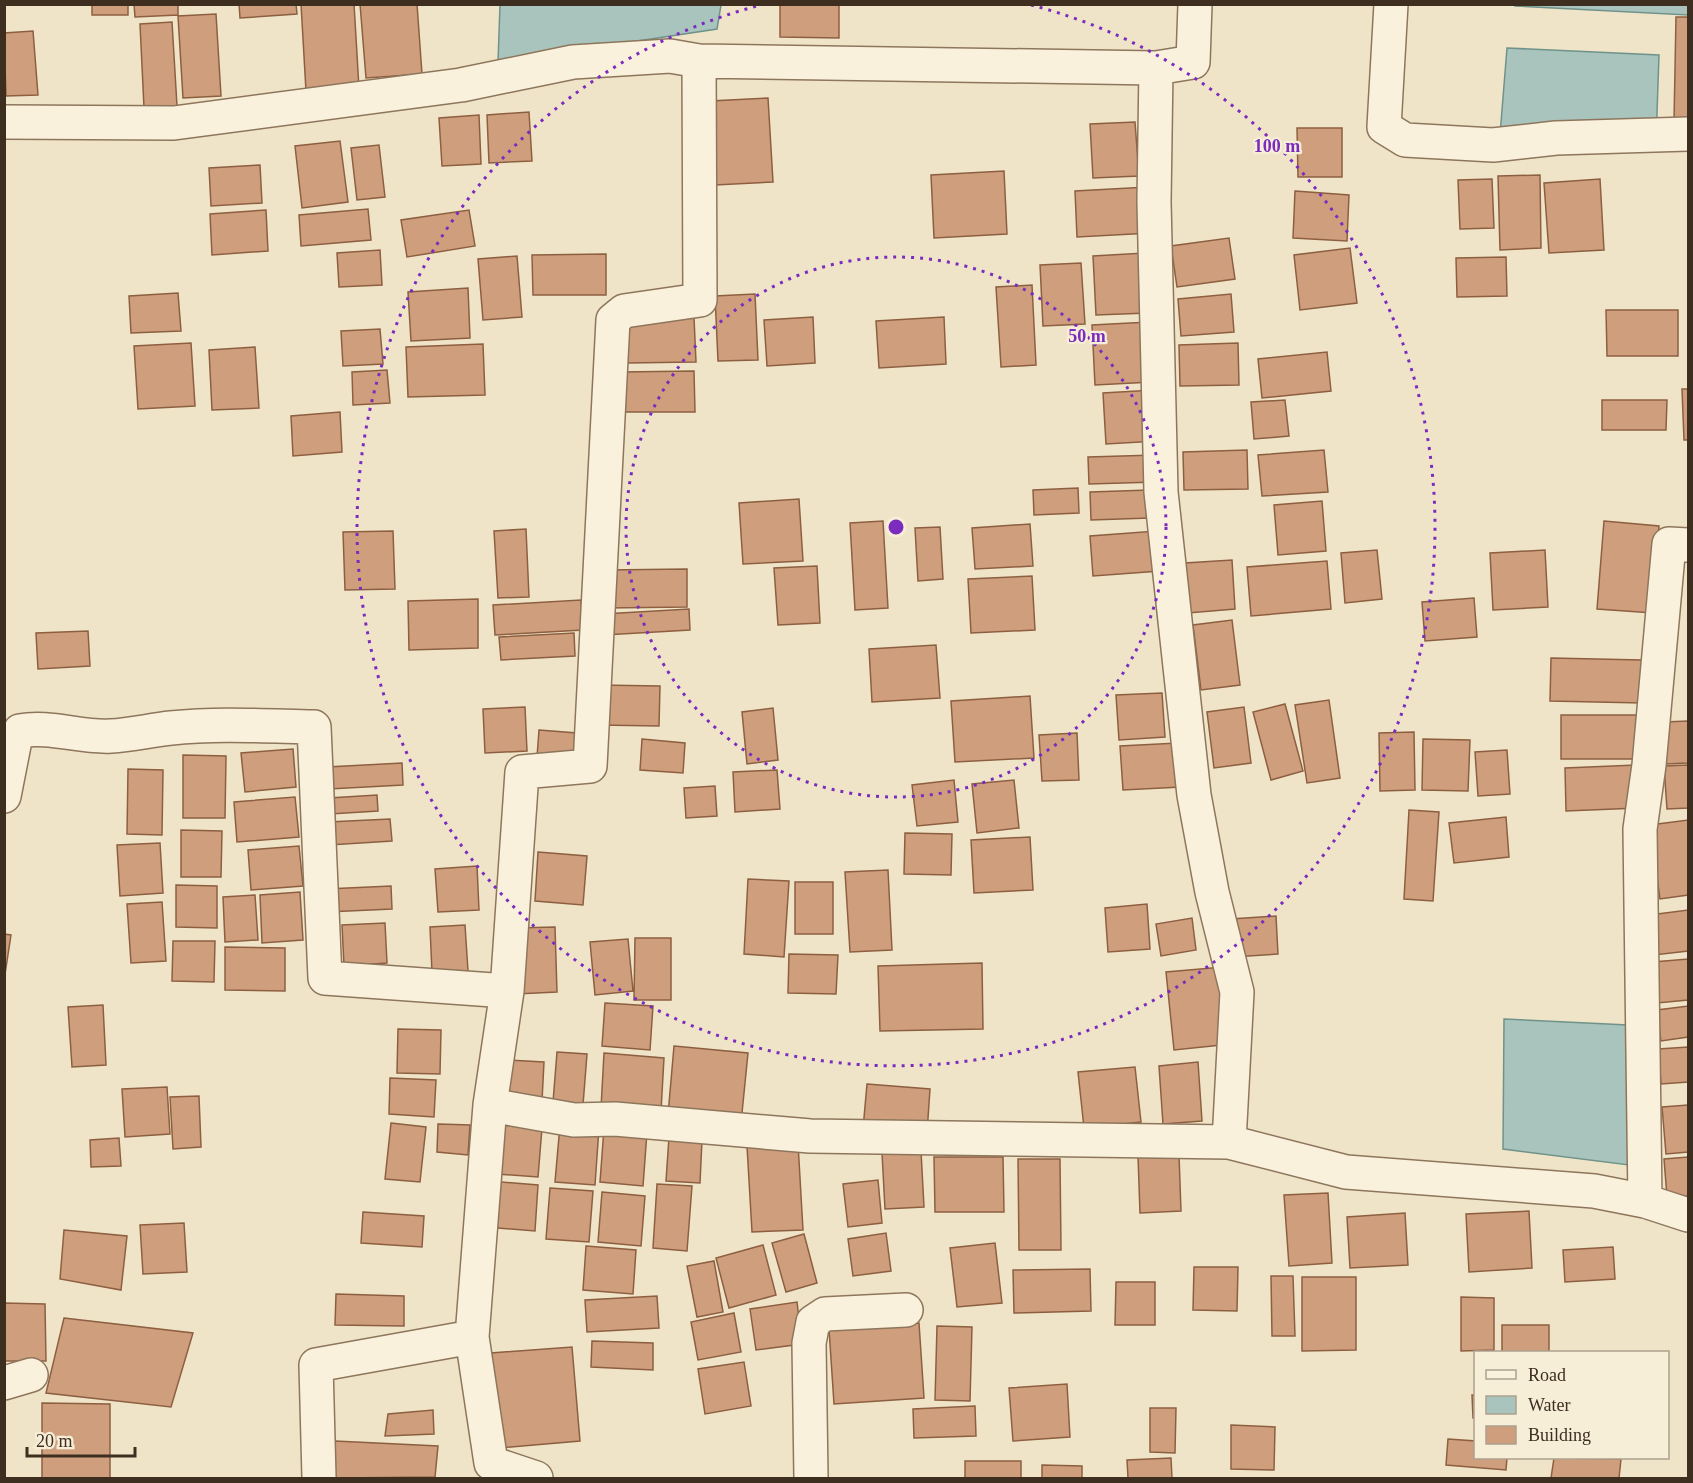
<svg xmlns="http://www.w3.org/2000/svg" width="1693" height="1483" viewBox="0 0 1693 1483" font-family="Georgia,serif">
<rect width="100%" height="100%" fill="#f0e4c8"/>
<!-- water -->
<path fill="#a9c4bc" stroke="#6f938a" stroke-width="1.5" d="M1515,4l173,1v10l-173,-9z
M500,5h221l-4,24 -219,33z
M1507,48l152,7 -3,87 -156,-7z
M1504,1019l124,6 1,140 -126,-16z"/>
<!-- building -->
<path fill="#cf9f7d" stroke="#8d5f41" stroke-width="1.5" d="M92,4h36v11h-36z
M134,4h44v11l-43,2z
M239,4h57l1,10 -57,4z
M301,4h53l5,84 -53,3z
M360,4h57l5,70 -56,4z
M780,4h59v34l-59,-1z
M216,14l5,82 -38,2 -5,-82z
M1676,17h12v104h-14z
M172,22l5,84 -33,2 -4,-84z
M33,31l5,64 -32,1 -2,-63z
M768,98l5,84 -58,3 -5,-84z
M529,112l3,49 -43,2 -2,-48z
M479,115l2,49 -39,2 -3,-48z
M1135,122l4,54 -46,2 -3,-54z
M1297,128h45v49h-44z
M340,141l8,61 -46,6 -7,-62z
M379,145l6,52 -28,3 -6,-52z
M260,165l2,38 -51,3 -2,-38z
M1004,171l3,63 -73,4 -3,-63z
M1540,175l1,73 -41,2 -2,-74z
M1492,179l2,49 -34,1 -2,-49z
M1600,179l4,71 -55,3 -5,-70z
M1148,187l3,46 -74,4 -2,-46z
M1295,191l54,4 -2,46 -54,-3z
M368,209l3,31 -70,6 -2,-31z
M266,210l2,41 -56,4 -2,-41z
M469,210l6,36 -68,11 -6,-37z
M1229,238l6,41 -58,8 -6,-41z
M1350,248l7,55 -57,7 -6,-55z
M380,250l2,35 -43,2 -2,-34z
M1145,253l3,60 -52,2 -3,-59z
M606,254v41h-73l-1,-40z
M517,256l5,61 -39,3 -5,-61z
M1506,257l1,39 -50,1 -1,-39z
M1081,263l4,61 -42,2 -3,-61z
M1032,285l4,80 -35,2 -5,-80z
M468,288l2,50 -59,3 -3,-49z
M178,293l3,38 -50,2 -2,-37z
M755,294l3,66 -40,1 -3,-65z
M1231,294l3,38 -53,4 -3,-37z
M1606,310h72v46h-71z
M813,317l2,46 -48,3 -3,-46z
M944,317l2,47 -67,4 -3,-47z
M694,318l2,44 -69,1 -2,-43z
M1149,322l3,60 -57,3 -3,-60z
M380,329l3,35 -40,2 -2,-35z
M191,343l4,63 -57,3 -4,-63z
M1238,343l1,42 -59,1 -1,-41z
M483,344l2,51 -77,2 -2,-50z
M255,347l4,61 -47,2 -3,-60z
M1327,352l4,39 -69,7 -4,-39z
M387,370l3,33 -37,2 -1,-33z
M694,371l1,41h-74v-40z
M1682,389h6v51h-4z
M1154,390l3,51 -51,3 -3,-51z
M1285,400l4,36 -35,3 -3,-37z
M1602,400h65l-1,30h-64z
M340,412l2,40 -49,4 -2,-40z
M1247,450l1,39 -64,1 -1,-38z
M1324,450l4,42 -66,4 -4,-41z
M1156,455v27l-67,2 -1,-27z
M1078,488l1,25 -45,2 -1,-25z
M1149,490l1,28 -59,2 -1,-28z
M799,499l4,62 -60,3 -4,-61z
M1322,501l4,50 -48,4 -4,-50z
M883,521l5,87 -33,2 -5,-87z
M1604,521l55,5 -6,87 -56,-4z
M1030,524l3,42 -58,3 -3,-41z
M940,527l3,52 -25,2 -3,-53z
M526,529l3,68 -31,1 -4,-67z
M393,531l2,58 -50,1 -2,-58z
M1157,531l3,40 -67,5 -3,-40z
M1377,550l5,49 -37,4 -4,-50z
M1545,550l3,57 -55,3 -3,-57z
M1232,560l3,49 -47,4 -3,-50z
M1327,561l4,48 -80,7 -4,-49z
M817,566l3,57 -42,2 -4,-57z
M687,569v38l-82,1v-38z
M1032,576l3,54 -64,3 -3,-54z
M1474,598l3,39 -52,4 -3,-39z
M478,599v49l-69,2 -1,-49z
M581,600l2,30 -88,5 -2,-30z
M689,609l1,21 -86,5 -1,-21z
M1232,620l8,65 -39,5 -8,-65z
M88,631l2,35 -52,3 -2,-36z
M574,633l1,23 -74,4 -2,-23z
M936,645l4,53 -68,4 -3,-53z
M1551,658l91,2v43l-92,-2z
M599,685l61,1 -1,40 -61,-1z
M1162,693l3,44 -46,3 -3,-45z
M1030,696l4,62 -79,4 -4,-61z
M1329,700l11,78 -33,5 -12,-78z
M1285,704l18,67 -32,9 -18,-68z
M525,707l2,44 -42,2 -2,-44z
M1244,707l7,56 -37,5 -7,-56z
M773,708l5,52 -31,4 -5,-52z
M1561,715h76l1,44h-77z
M1688,721v42l-23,1 -1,-42z
M539,730l38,3 -2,27 -38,-3z
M1414,732l1,58 -35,1 -1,-58z
M1077,733l2,47 -37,1 -3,-46z
M642,739l43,4 -2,30 -43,-3z
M1423,739l47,1 -2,51 -46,-1z
M1178,743l3,44 -58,3 -3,-44z
M293,749l3,38 -51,5 -4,-39z
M1507,750l3,44 -32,2 -3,-44z
M183,755l43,1 -1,62h-42z
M402,763l1,22 -74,4 -2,-22z
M1636,765l2,43 -72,3 -1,-43z
M1688,765v43l-21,1 -3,-43z
M128,769l35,1 -1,65 -35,-1z
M777,770l3,39 -45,3 -2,-40z
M954,780l4,42 -41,4 -5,-41z
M1014,780l5,48 -42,5 -5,-49z
M715,786l2,30 -31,2 -2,-30z
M377,795l1,16 -48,3 -1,-16z
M295,797l4,40 -62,5 -3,-40z
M1409,810l30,2 -6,89 -29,-2z
M1506,817l3,40 -55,6 -5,-40z
M390,819l2,22 -63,4 -1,-23z
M1688,820v75l-28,4 -10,-74z
M181,830l41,1 -1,46h-40z
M905,833l47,1 -1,41 -47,-1z
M1030,837l3,53 -59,3 -3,-53z
M160,843l3,50 -43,3 -3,-51z
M299,846l4,40 -52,4 -3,-40z
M538,852l49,4 -4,49 -48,-4z
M477,866l2,44 -41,2 -3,-43z
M888,870l4,80 -42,2 -5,-80z
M748,879l41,2 -5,76 -40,-3z
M795,882h38v52h-38z
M176,885l41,1v42l-41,-1z
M391,886l1,23 -65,3 -1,-23z
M300,892l3,48 -41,3 -2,-48z
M255,895l3,45 -33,2 -2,-45z
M162,902l4,59 -35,2 -4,-59z
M1147,904l3,45 -42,3 -3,-44z
M1688,910v41l-34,4 -4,-40z
M1276,916l2,38 -45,3 -2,-38z
M1192,918l4,32 -35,6 -5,-32z
M385,923l2,40 -43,3 -2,-41z
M465,925l3,46 -36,2 -2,-46z
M555,927l2,65 -41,2 -1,-66z
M4,934l7,1 -7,46z
M635,938h36v62h-37z
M628,939l5,52 -38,4 -5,-53z
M173,941h42l-1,41 -42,-1z
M225,947l60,1v43l-60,-1z
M789,954l49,1 -2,39 -48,-1z
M1688,959v41l-31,3 -4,-41z
M982,963l1,66 -103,2 -2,-65z
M1223,967l8,77 -57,6 -8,-78z
M605,1003l48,3 -3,44 -48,-4z
M103,1005l3,60 -34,2 -4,-60z
M1688,1006v31l-27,4 -4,-31z
M398,1029l43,1 -1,44 -43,-1z
M674,1046l74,7 -7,70 -73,-8z
M1688,1047v35l-27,2 -3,-35z
M557,1052l30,2 -4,51 -30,-3z
M604,1053l60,5 -3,53 -60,-3z
M508,1060l36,2 -2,39 -36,-3z
M1198,1062l4,59 -39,3 -4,-58z
M1135,1067l6,55 -57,6 -6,-56z
M390,1078l46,2 -2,37 -45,-3z
M867,1084l63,5 -3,44 -64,-4z
M167,1087l3,47 -45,3 -3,-48z
M199,1096l2,51 -28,2 -3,-52z
M1688,1105v47l-22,2 -4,-47z
M391,1123l35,4 -6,55 -35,-3z
M438,1124l32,1 -2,30 -31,-3z
M501,1125l41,3 -4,49 -41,-3z
M560,1125l39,3 -4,57 -40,-3z
M604,1128l43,4 -4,54 -43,-4z
M669,1137l33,3 -2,43 -34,-2z
M119,1138l2,28 -30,1 -1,-27z
M798,1143l5,87 -51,2 -5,-86z
M921,1151l3,56 -39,2 -3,-56z
M1179,1155l2,56 -41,2 -2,-57z
M934,1157h69l1,55h-69z
M1688,1157v39l-21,1 -3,-38z
M1018,1159h42l1,91h-42z
M878,1180l4,43 -34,4 -5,-43z
M489,1181l49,4 -3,46 -50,-4z
M657,1184l35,2 -5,65 -34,-3z
M550,1188l43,3 -4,51 -43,-3z
M602,1192l43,4 -4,50 -43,-4z
M1328,1193l4,70 -43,3 -5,-71z
M1529,1211l3,57 -63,4 -3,-58z
M363,1212l61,4 -2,31 -61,-4z
M1405,1213l3,52 -58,3 -3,-51z
M184,1223l3,49 -44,2 -3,-49z
M64,1230l63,6 -6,54 -61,-11z
M886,1233l5,38 -38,5 -5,-37z
M804,1234l13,49 -31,9 -14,-49z
M995,1243l7,60 -45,4 -7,-59z
M763,1245l13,50 -47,13 -13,-50z
M586,1246l50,4 -3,44 -50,-4z
M1613,1247l2,32 -50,3 -2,-32z
M714,1261l9,51 -26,5 -10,-51z
M1194,1267h44l-1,44 -44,-1z
M1090,1269l1,42 -77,2 -1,-43z
M1271,1276h22l2,60h-23z
M1302,1277h54v73l-54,1z
M1116,1282h39v43h-40z
M336,1294l68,2v30l-69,-1z
M657,1296l2,32 -72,4 -2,-32z
M1461,1297l33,1v52l-33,1z
M797,1302l5,42 -46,6 -6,-41z
M4,1303l41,1 1,57h-42z
M734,1313l7,39 -43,8 -7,-38z
M64,1318l129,15 -22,74 -125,-14z
M919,1323l5,75 -90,6 -5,-75z
M1502,1325h47v27h-47z
M937,1326l35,1 -2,74 -35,-1z
M592,1341l61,2v27l-62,-3z
M572,1347l8,94 -82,7 -7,-95z
M744,1362l7,44 -46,8 -7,-45z
M1067,1384l3,53 -57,4 -4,-53z
M1472,1395h4v23h-3z
M42,1403l68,1v74h-68z
M975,1406l1,30 -62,2 -1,-29z
M1150,1408h26l-1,45 -25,-1z
M433,1410l1,24 -49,2 3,-22z
M1231,1425l44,2 -1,43 -43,-1z
M1448,1439l28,2v17h31l-1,12 -60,-5z
M335,1441l103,5 -3,31 -100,1z
M1171,1458l1,20h-44l-1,-18z
M1554,1458l67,1 -2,19h-68z
M965,1461h56v17h-56z
M1042,1465l40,1v12h-40z"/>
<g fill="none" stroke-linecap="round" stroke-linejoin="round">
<defs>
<path id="minor" d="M1391,4l-7,123 21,13 88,5 63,-7 132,-4
M1156,68l-2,134 7,290 33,303 18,97 25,100 -8,150
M4,122l170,1 287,-38 112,-23 97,-6 29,5 457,7 37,-6 2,-58
M4,796l11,-56 5,-9c29,-6 61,7 91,5 20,-1 40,-6 60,-8 47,-5 95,-2 143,-1l11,251 182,13 -17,114 84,15 41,-1 195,17 419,6 117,30 248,19 51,10 43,14
M507,991l15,-219 68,-6 23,-446 11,-9 76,-11 -1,-239
M1645,1201l-5,-372 9,-64 20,-221 19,1
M472,1337l19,126 45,15
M4,1383l27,-8
M319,1478l-3,-113 156,-28 18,-232
M811,1478l-2,-135 4,-21 12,-8 81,-4"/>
</defs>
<!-- minor casing -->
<use href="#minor" stroke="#8d765c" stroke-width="36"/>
<!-- minor -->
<use href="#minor" stroke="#faf1dc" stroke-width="33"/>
</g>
<!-- distance rings -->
<g fill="none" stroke="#7b2cbf" stroke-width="3" stroke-dasharray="3 6">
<circle cx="896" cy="527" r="270"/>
<path d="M1031 5A539 539 0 1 1 761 5"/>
</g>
<circle cx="896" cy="527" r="9" fill="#7b2cbf" stroke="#f7eed8" stroke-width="3"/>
<g font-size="18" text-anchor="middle" font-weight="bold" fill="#7b2cbf" stroke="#f7eed8" stroke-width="4.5" stroke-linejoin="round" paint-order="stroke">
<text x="1277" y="152">100 m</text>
<text x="1087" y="342">50 m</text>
</g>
<!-- border -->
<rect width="1693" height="1483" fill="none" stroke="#3d2e20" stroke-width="12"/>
<!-- legend -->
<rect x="1474" y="1351" width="195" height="108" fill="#f7eed8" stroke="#ada18e" stroke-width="1.5"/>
<rect x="1486" y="1370" width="30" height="9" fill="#faf1dc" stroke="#ada18e" stroke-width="1.5"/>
<text x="1528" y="1381" font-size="18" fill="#3d2e20">Road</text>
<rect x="1486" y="1396" width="30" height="18" fill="#a9c4bc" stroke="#ada18e" stroke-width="1.5"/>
<text x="1528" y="1411" font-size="18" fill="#3d2e20">Water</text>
<rect x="1486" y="1426" width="30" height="18" fill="#cf9f7d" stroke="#ada18e" stroke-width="1.5"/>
<text x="1528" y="1441" font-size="18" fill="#3d2e20">Building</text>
<!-- scale -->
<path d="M27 1447v9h108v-9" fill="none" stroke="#3d2e20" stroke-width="3"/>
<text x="36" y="1447" font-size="18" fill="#3d2e20" stroke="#f7eed8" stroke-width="4.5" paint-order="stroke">20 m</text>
</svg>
